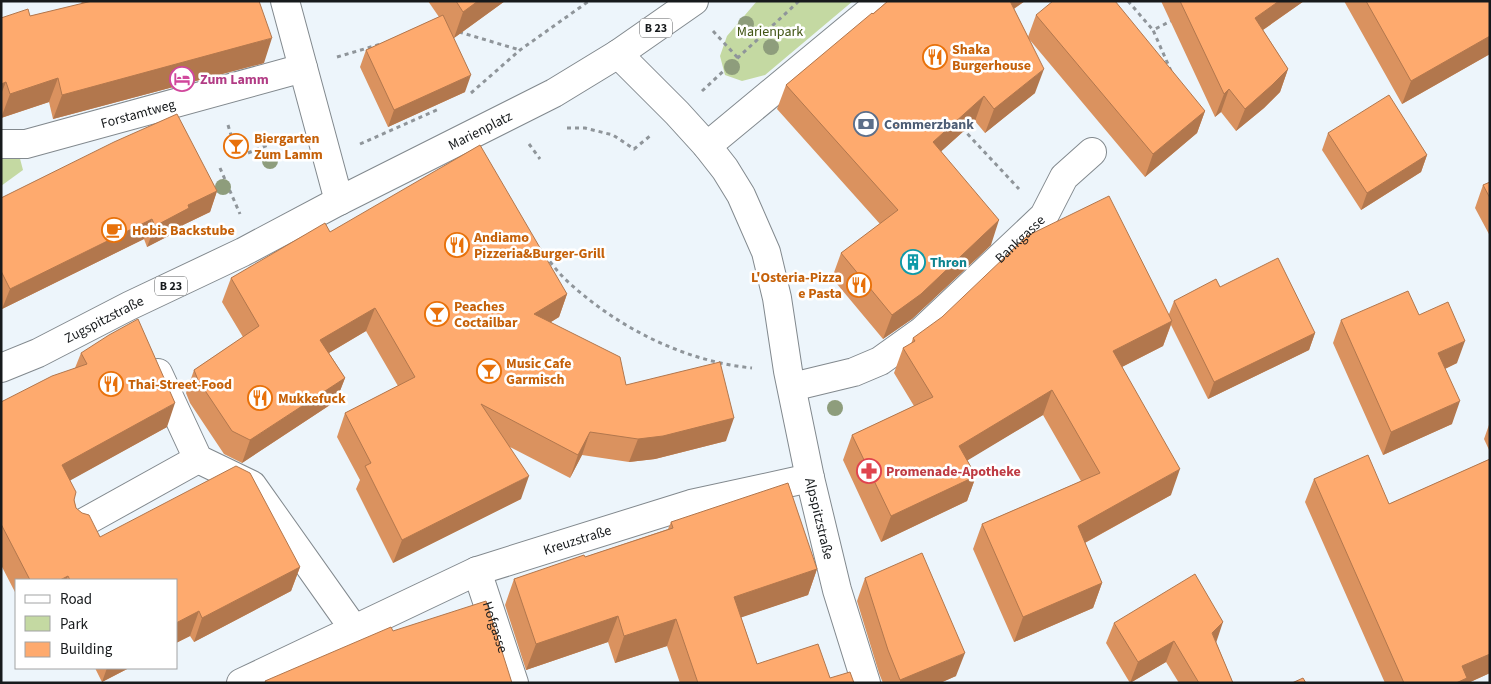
<svg xmlns="http://www.w3.org/2000/svg" width="1491" height="684" viewBox="0 0 1491 684" font-family="'Source Sans 3',sans-serif">
<rect width="100%" height="100%" fill="#edf5fb"/>
<!-- green -->
<path fill="#c4d9a2" d="M757,1h96l-88,74 -23,6 -17,-6 -5,-19 7,-20z
M18,151l5,19 -22,16v-33z"/>
<g fill="none" stroke-linecap="round" stroke-linejoin="round">
<defs>
<g id="minor">
<path d="M285,1l54,200"/>
<path id="s1" d="M618,54l59,59 30,33 18,23 16,26 25,57 11,46 11,73 22,107 27,112 29,93"/>
<path id="s2" d="M1,144h25l277,-76"/>
<path d="M707,146l175,-145"/>
<path d="M158,373l40,86 54,26 102,144"/>
<path id="s3" d="M792,387l62,-15 26,-11 42,-30 122,-115 20,-39 28,-25"/>
<path d="M81,524l117,-65"/>
<path id="s4" d="M477,571l37,112"/>
<path id="s5" d="M241,683l236,-112 214,-67 119,-26"/>
</g>
<g id="major">
<path id="s6" d="M1,368l37,-15 91,-47 114,-54 96,-51 215,-108 64,-39 76,-53"/>
</g>
</defs>
<!-- minor casing -->
<use href="#minor" stroke="#82898e" stroke-width="30"/>
<!-- major casing -->
<use href="#major" stroke="#82898e" stroke-width="30"/>
<!-- path -->
<path stroke="#8f959a" stroke-width="3" stroke-dasharray="4 4" stroke-linecap="butt" d="M1128,1l25,29
M713,31l25,27
M459,32l61,18
M337,57l44,-13
M1171,71l-18,-41 20,-10
M702,91l97,-90
M471,93l49,-43 69,-49
M228,125l3,10
M567,128h18l28,7 21,14 16,-13
M962,128l57,61
M360,144l79,-35
M529,144l11,15
M248,153l37,-15
M220,168l20,46
M540,249c8,10 16,21 25,30 50,47 117,82 187,89"/>
<!-- minor -->
<use href="#minor" stroke="#fff" stroke-width="28"/>
<!-- major -->
<use href="#major" stroke="#fff" stroke-width="28"/>
</g>
<!-- trees -->
<g fill="#8e9d7c">
<circle cx="746" cy="24" r="8"/>
<circle cx="771" cy="47" r="8"/>
<circle cx="732" cy="67" r="8"/>
<circle cx="270" cy="161" r="8"/>
<circle cx="223" cy="187" r="8"/>
<circle cx="835" cy="408" r="8"/>
</g>
<!-- wall -->
<path fill="#da925f" d="M81,1h178l5,62 -211,56 -4,-17 -48,16v-100l29,-2 52,-12z
M428,1h77l-51,37 11,54 -77,35 -28,-60 6,-17 73,-33z
M888,1h137l-11,8 14,28 8,-22 169,96 -8,22 -52,44 -116,-138 6,54 -50,40 -10,-12 -34,30 50,94 -79,74 -29,20 -51,-61 9,-25 39,-29 -103,-115 9,-24z
M1161,1h143l-41,29 25,39 -8,23 -16,16 -28,23 -15,-19 -6,5z
M1344,1h146v53l-88,50z
M1328,133l99,22 -6,17 -60,38 -39,-60z
M1490,182v54l-15,-28 8,-23z
M217,191l-7,21 -27,13 -1,4 -35,18 -3,-8 -142,70 -1,-2v-109z
M330,232l237,62 -8,23 -8,5 75,63 100,56 -71,18 -26,3 -47,-7 -12,23 -60,-31 11,52 -128,64 -37,-74 4,-9 -23,-43 8,-24 53,-27 -32,-55 -37,22 16,25 -9,23 -94,62 -18,-9 -34,-51 -4,-10 8,-23 49,-33 -21,-35 9,-24z
M1220,287l95,46 -6,17 -101,49 -37,-74 -8,21 -41,21 49,128 -86,48 17,40 -9,25 -79,34 -41,-93 9,-25 99,-43 -38,-66 -76,45 9,16 -9,25 -86,41 -38,-82 9,-25 62,-29 -20,-33 9,-25 8,-4 2,-6 256,-24 5,-13z
M1419,315l38,48 -12,6 7,55 -69,31 -50,-112 8,-23z
M81,353l86,74 -97,53 6,28 24,29 200,30 -9,24 -97,51 -4,-6 -14,7v-63h-160v14l-15,-29v-163l74,-34z
M1490,422v30l-6,-13z
M1490,459v214l-22,10h-83l-80,-181 9,-23 75,25z
M671,522l146,47 -9,26 -67,22 16,47 97,19h-174l-13,-37 -52,17 -7,-21 -82,28 -21,-65 9,-26 71,-22 83,-28z
M865,578l91,98 -16,7h-57l-4,-10 -22,-72z
M1114,623l102,19 17,41h-54l-13,-21 -36,21 -24,-40z
M95,668h34l-27,14z"/>
<!-- shaded-wall -->
<path fill="#b2774d" d="M478,1h27l-51,37 9,-26z
M1004,1h21l-27,18z
M1279,1h25l-57,40 8,-23z
M1490,36v18l-88,50 9,-23z
M272,38l-8,25 -211,56 9,-24z
M1044,69l-9,24 -50,40 9,-24z
M1288,69l-8,23 -16,16 -28,23 9,-22z
M471,75l-6,17 -77,35 6,-17z
M58,78l-9,24 -48,16 9,-24z
M6,82l-5,12v-10z
M1229,89l-8,23 -6,5 9,-23z
M984,96l-9,25 -50,45 8,-24z
M1205,111l-8,22 -52,44 8,-23z
M1427,155l-6,17 -60,38 6,-17z
M217,191l-7,21 -27,13 -1,4 -35,18 8,-21 33,-21z
M152,219l-8,20 -142,70 8,-20z
M999,220l-8,25 -79,74 -29,20 9,-24z
M567,294l-8,23 -33,20 8,-23z
M375,308l-9,23 -54,32 8,-23z
M1172,321l-9,25 -59,30 9,-25z
M1315,333l-6,17 -101,49 6,-17z
M1465,341l-8,22 -27,13 8,-23z
M345,378l-9,23 -94,62 8,-23z
M1052,390l-9,25 -93,56 9,-25z
M1460,401l-8,23 -69,31 8,-23z
M175,403l-8,24 -114,63 9,-25z
M734,418l-8,23 -71,18 -26,3 9,-23z
M590,432l-8,23 -12,23 8,-23z
M1180,469l-9,26 -103,57 10,-26z
M529,476l-8,23 -128,64 9,-23z
M976,476l-9,25 -86,41 10,-26z
M300,567l-9,24 -97,51 8,-24z
M817,569l-9,26 -83,28 9,-26z
M68,576l-2,4h-6z
M1102,583l-9,25 -79,34 9,-25z
M199,611l-9,25 -14,7v-20z
M618,616l-10,26 -82,28 10,-26z
M676,619l-9,27 -52,17 9,-27z
M1223,622l-7,21 -4,-10z
M1174,641l-8,21 -36,21 8,-21z
M965,653l-9,23 -16,7h-40v-3z
M1490,654v19l-22,10h-12l6,-17z
M107,668h22l-27,14z"/>
<!-- building -->
<path fill="#feaa6e" stroke="#b2774d" d="M92,1h167l13,37 -210,57 -4,-17 -48,16 -4,-12 -5,2v-66l27,-9 2,7z
M456,1h22l-15,11z
M888,1h122l34,68 -50,40 -10,-13 -51,46 66,78 -78,74 -29,21 -51,-62 57,-43 -112,-125 86,-72 1,1z
M1053,1h62l90,110 -52,43 -117,-139z
M1180,1h99l-24,17 33,51 -16,16 -27,24 -16,-20 -5,5z
M1366,1h124v35l-79,45z
M443,15l28,60 -77,35 -28,-60z
M1389,95l38,60 -60,38 -39,-60z
M177,114l40,77 -29,14 1,3 -34,18 -3,-7 -142,70 -9,-18v-73l113,-56z
M480,145l87,149 -33,20 86,43 6,28 94,-23 14,56 -71,18 -25,3 -48,-7 -12,23 -97,-51 48,72 -127,64 -37,-74 6,-3 -26,-50 70,-36 -40,-69 -55,32 25,38 -95,62 -18,-9 -34,-51 -4,-10 65,-44 -28,-48 94,-55 5,9z
M1490,182v16l-7,-13z
M1109,196l63,125 -59,30 67,118 -102,57 24,57 -79,34 -41,-93 118,-51 -48,-83 -93,56 17,30 -85,40 -39,-81 81,-38 -30,-49 12,-7 -2,-3 29,-21 85,-81z
M1278,258l37,75 -101,49 -40,-81 42,-22 4,8z
M1408,291l11,24 29,-13 17,39 -27,12 22,48 -69,31 -50,-112z
M138,319l37,84 -113,62 14,27 -2,8 2,8 6,5 7,2 11,22 136,-71 14,7 50,94 -98,51 -3,-7 -23,12v-43h-106l-2,-4 -8,4h-30l-29,-56v-122l51,-26 35,-12 -6,-11 28,-18z
M1368,455l21,49 101,-45v195l-28,12 5,12 -11,5h-52l-90,-204z
M788,483l29,86 -83,28 23,67 61,-20 12,34 20,-6 4,11h-156l-22,-64 -52,17 -6,-20 -82,28 -22,-65 70,-24 1,2 88,-29 -2,-6z
M922,553l43,100 -65,27 -12,-30 -23,-72z
M1195,574l28,48 -11,11 21,50h-34l-25,-42 -36,21 -24,-39z
M486,601l26,82h-246l-1,-2 126,-54 2,4z
M1303,678l3,5h-14z"/>
<!-- icons -->
<defs>
<symbol id="restaurant-ring" viewBox="-11 -11 22 22"><circle r="9.5" fill="#fff" stroke="#e8710a" stroke-width="1.5"/><path d="M-5-6h1v4h1v-4h1v4h1v-4h1v5L-1.5 .5V6h-2V.5L-5-1ZM5-6V6H3V1.5H1.5Q1.5-4 5-6Z" fill="#e8710a"/></symbol>
<symbol id="hotel-ring" viewBox="-11 -11 22 22"><circle r="9.5" fill="#fff" stroke="#d1479c" stroke-width="1.5"/><path d="M-6-4.5h1.5V1H6V5H4.5V3h-9V5H-6ZM-4 0a1.8 1.8 0 1 1 3.6 0ZM.5 0V-2.5h3Q6-2.5 6 0Z" fill="#d1479c"/></symbol>
<symbol id="bank-ring" viewBox="-11 -11 22 22"><circle r="9.5" fill="#fff" stroke="#5c6f8a" stroke-width="1.5"/><path d="M-6-4H6V4H-6ZM0-2.3a2.3 2.3 0 1 0 0 4.6a2.3 2.3 0 1 0 0-4.6Z" fill="#5c6f8a"/></symbol>
<symbol id="bar-ring" viewBox="-11 -11 22 22"><circle r="9.5" fill="#fff" stroke="#e8710a" stroke-width="1.5"/><path d="M-6-5H6L.8 .8V4.5H3.5V6h-7V4.5H-.8V.8Z" fill="#e8710a"/></symbol>
<symbol id="cafe-ring" viewBox="-11 -11 22 22"><circle r="9.5" fill="#fff" stroke="#e8710a" stroke-width="1.5"/><path d="M-5.5-4.5H6V0H3Q3 3.5 0 3.5H-2.5Q-5.5 3.5-5.5 0ZM3-3.2v2h1.7v-2ZM-6 4.5H4V6H-6Z" fill="#e8710a"/></symbol>
<symbol id="building-ring" viewBox="-11 -11 22 22"><circle r="9.5" fill="#fff" stroke="#0f9aa8" stroke-width="1.5"/><path d="M-4-6H4V6H1V3H-1V6H-4ZM-2.5-4.3h1.7v1.8h-1.7ZM.8-4.3h1.7v1.8H.8ZM-2.5-1h1.7V.8h-1.7ZM.8-1h1.7V.8H.8Z" fill="#0f9aa8"/></symbol>
<symbol id="pharmacy-ring" viewBox="-11 -11 22 22"><circle r="9.5" fill="#fff" stroke="#e0444e" stroke-width="1.5"/><path d="M-2-6h4v4h4v4h-4v4h-4v-4h-4v-4h4Z" fill="#e0444e"/></symbol>
</defs>
<g fill-rule="evenodd">
<use href="#restaurant-ring" x="921" y="43" width="28" height="28"/>
<use href="#hotel-ring" x="168" y="65" width="28" height="28"/>
<use href="#bank-ring" x="852" y="110" width="28" height="28"/>
<use href="#bar-ring" x="222" y="132" width="28" height="28"/>
<use href="#cafe-ring" x="100" y="216" width="28" height="28"/>
<use href="#restaurant-ring" x="443" y="231" width="28" height="28"/>
<use href="#building-ring" x="899" y="248" width="28" height="28"/>
<use href="#restaurant-ring" x="845" y="271" width="28" height="28"/>
<use href="#bar-ring" x="423" y="300" width="28" height="28"/>
<use href="#bar-ring" x="475" y="357" width="28" height="28"/>
<use href="#restaurant-ring" x="97" y="370" width="28" height="28"/>
<use href="#restaurant-ring" x="246" y="384" width="28" height="28"/>
<use href="#pharmacy-ring" x="855" y="457" width="28" height="28"/>
</g>
<g text-anchor="middle" stroke-width="5" stroke-linejoin="round" paint-order="stroke">
<!-- shield labels -->
<g fill="#fff" stroke="#5d5f60" stroke-width="1">
<rect x="640" y="18.5" width="32" height="19" rx="4"/>
<rect x="155" y="276.5" width="32" height="19" rx="4"/>
</g>
<g font-size="12" font-weight="bold" fill="#171a1c">
<text x="656" y="32">B 23</text>
<text x="171" y="290">B 23</text>
</g>
<!-- park labels -->
<g font-size="14" fill="#415514" stroke="#fff">
<text x="770" y="36">Marienpark</text>
</g>
<!-- food labels -->
<g font-size="14" font-weight="bold" fill="#c56008" stroke="#fff" text-anchor="start">
<text x="952" y="54">Shaka<tspan x="952" dy="16">Burgerhouse</tspan></text>
<text x="254" y="143">Biergarten<tspan x="254" dy="16">Zum Lamm</tspan></text>
<text x="132" y="235">Hobis Backstube</text>
<text x="474" y="242">Andiamo<tspan x="474" dy="16">Pizzeria&amp;Burger-Grill</tspan></text>
<text x="842" y="282" text-anchor="end">L'Osteria-Pizza<tspan x="842" dy="16">e Pasta</tspan></text>
<text x="454" y="311">Peaches<tspan x="454" dy="16">Coctailbar</tspan></text>
<text x="506" y="368">Music Cafe<tspan x="506" dy="16">Garmisch</tspan></text>
<text x="128" y="389">Thai-Street-Food</text>
<text x="278" y="403">Mukkefuck</text>
</g>
<!-- hotel labels -->
<g font-size="14" font-weight="bold" fill="#b23c85" stroke="#fff" text-anchor="start">
<text x="200" y="84">Zum Lamm</text>
</g>
<!-- street labels -->
<g font-size="14" fill="#171a1c" stroke="#fff">
<text dy="5" stroke="none"><textPath href="#s2" startOffset="141">Forstamtweg</textPath></text>
<text dy="5" stroke="none"><textPath href="#s6" startOffset="535">Marienplatz</textPath></text>
<text dy="5" stroke="none"><textPath href="#s3" startOffset="278">Bankgasse</textPath></text>
<text dy="5" stroke="none"><textPath href="#s6" startOffset="114">Zugspitzstraße</textPath></text>
<text dy="5" stroke="none"><textPath href="#s1" startOffset="522">Alpspitzstraße</textPath></text>
<text dy="5" stroke="none"><textPath href="#s5" startOffset="366">Kreuzstraße</textPath></text>
<text dy="5" stroke="none"><textPath href="#s4" startOffset="59">Hofgasse</textPath></text>
</g>
<!-- service labels -->
<g font-size="14" font-weight="bold" fill="#4e5e75" stroke="#fff" text-anchor="start">
<text x="884" y="129">Commerzbank</text>
</g>
<!-- culture labels -->
<g font-size="14" font-weight="bold" fill="#0d838f" stroke="#fff" text-anchor="start">
<text x="930" y="267">Thron</text>
</g>
<!-- health labels -->
<g font-size="14" font-weight="bold" fill="#be3a42" stroke="#fff" text-anchor="start">
<text x="886" y="476">Promenade-Apotheke</text>
</g>
</g>
<!-- border -->
<rect width="1491" height="684" fill="none" stroke="#171a1c" stroke-width="5"/>
<!-- legend -->
<rect x="15" y="579" width="162" height="90" fill="#ffffff" stroke="#a2a3a4"/>
<rect x="25" y="595" width="25" height="8" fill="#ffffff" stroke="#a2a3a4"/>
<text x="60" y="604" font-size="15" fill="#171a1c">Road</text>
<rect x="25" y="616" width="25" height="15" fill="#c4d9a2" stroke="#a2a3a4"/>
<text x="60" y="629" font-size="15" fill="#171a1c">Park</text>
<rect x="25" y="642" width="25" height="15" fill="#feaa6e" stroke="#a2a3a4"/>
<text x="60" y="654" font-size="15" fill="#171a1c">Building</text>
</svg>
